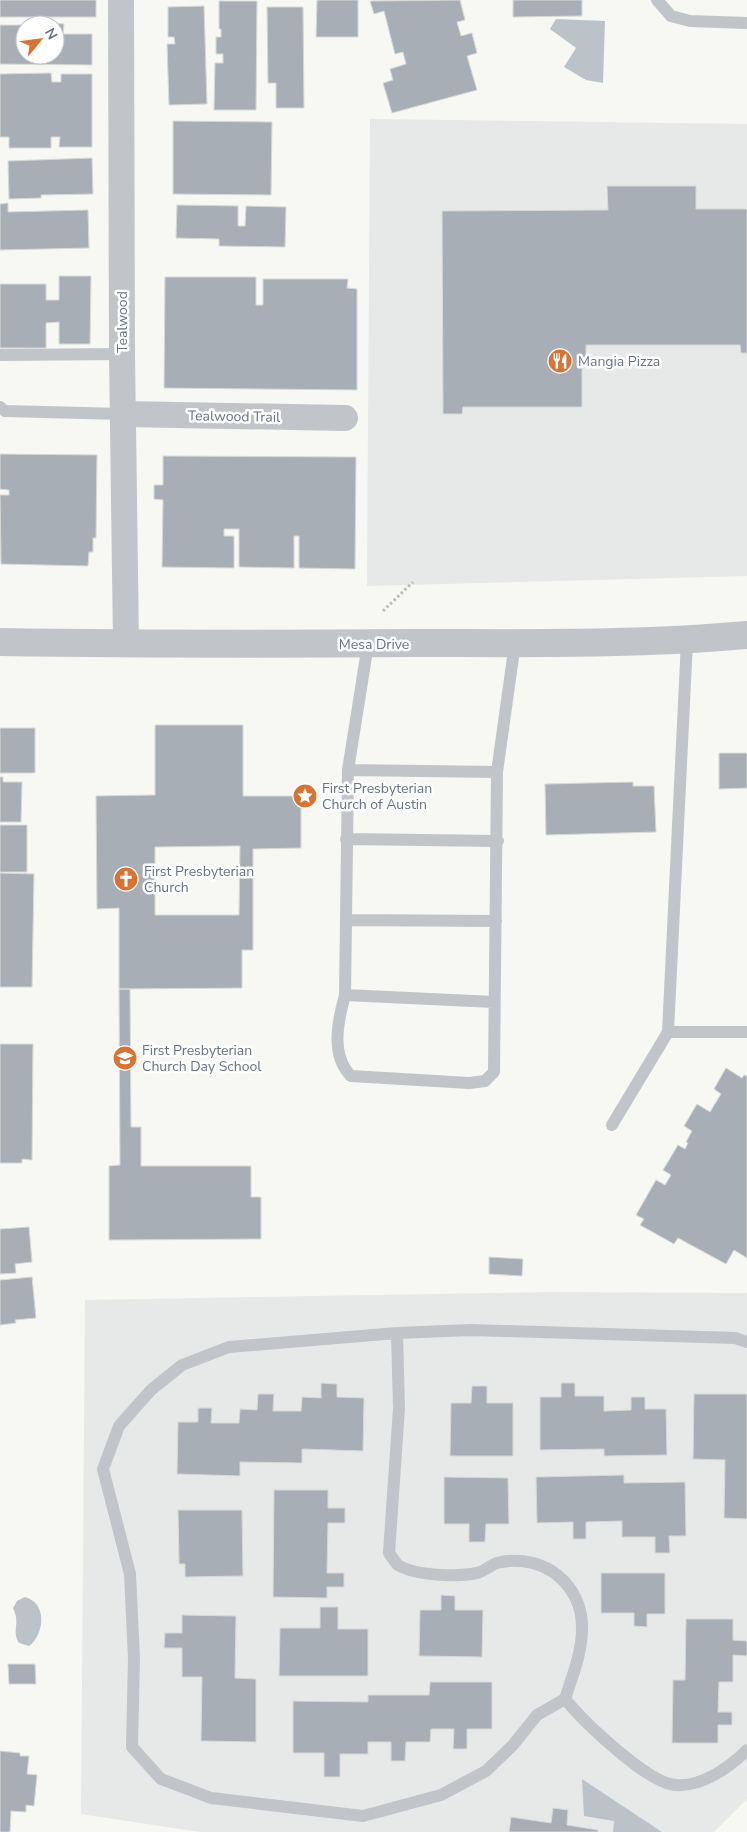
<svg xmlns="http://www.w3.org/2000/svg" width="747" height="1832" viewBox="0 0 747 1832" font-family="'Nunito Sans',sans-serif">
<rect width="100%" height="100%" fill="#f7f7f4"/>
<!-- built -->
<path fill="#e7e8e8" d="M370,119l377,5v452l-380,10z
M550,1292l197,1v506l-33,33h-514l-119,-18 4,-514z"/>
<!-- water -->
<path fill="#bbc3c9" d="M556,19l49,2 -2,62 -17,-3 -22,-13 12,-19 -26,-19z
M25,1597c23,6 19,38 4,49l-10,-3c-8,-13 2,-18 -6,-35l4,-7z
M582,1779l80,53h-49l1,-11 -30,-5z"/>
<!-- building -->
<path fill="#a8aeb5" stroke="#d8d9d7" fill-rule="evenodd" d="M0,0h96v17h-96z
M317,0h41v37h-42z
M460,0l5,20 -8,2 4,14 11,-3 5,20 -10,3 10,34 -85,23 -9,-30 10,-3 -3,-11 16,-5 -3,-12 -8,2 -11,-43 -10,3 -4,-13z
M513,0h69v16l-69,1z
M219,1h38l-1,109h-42l1,-47h8v-9h-7v-17h5v-8h-2z
M204,6l3,98 -38,1 -2,-61h8l-1,-7h-6v-30z
M267,7h36l1,101h-28v-25h-8z
M45,23l19,1 -1,10h29v31l-92,-1v-39h25v30h30v-30z
M51,73l1,9h9v-8h31v73h-33l1,-10h-9v11h-42v-11h-9v-63z
M173,121l99,1 -1,73 -98,-1z
M92,158l1,36 -52,1v3l-32,1 -1,-38z
M607,186h89v23h51v144h-6l-1,-8h-154v14h-4v48h-119l-1,7h-19l-1,-203 166,-1z
M8,203v9l80,-2 1,38 -89,2v-46z
M177,205l61,1v20h7l1,-20 40,1 -1,40 -66,-1v-7l-43,-1z
M59,276h32l-1,68h-31v-22l-13,1v25h-46v-64h46v16h13z
M165,277h91v28h7v-26h85l-1,9 10,1v101l-193,-2z
M0,454l97,1 -1,83h-3v14h-4l-1,14 -87,-2 -1,-69h9v-5l-9,-1z
M163,456l193,1 -1,112 -56,-1v-32h-5v32l-55,-1v-38h-15v7h10v32l-72,-1 1,-67 -9,-1v-14h9z
M155,725h88v71h58v52l-48,1v101h-11v38l-123,1v-81l-22,1 -1,-113 59,-1zM233,846h7l-1,69h-84v-68z
M0,728h35v45h-35z
M719,753h28v35l-28,1z
M0,777h3v5h19l-1,40h-21z
M633,782v4h21l2,46 -110,3 -1,-51z
M0,825h27v47h-27z
M0,873l34,1 -2,113h-32z
M119,989h11l1,138h10v39h110v31h10v42l-152,1v-74l11,-1z
M0,1044h33l-1,116 -10,-1v4h-22z
M726,1068l16,10 2,-3 3,1v182l-13,-8 -8,14 -48,-26 -4,6 -34,-19 4,-6 -8,-4 20,-35 9,5 6,-10 -8,-5 15,-25 7,4 3,-6 -2,-1 6,-11 -8,-5 13,-22 13,8 11,-18 -7,-5z
M29,1227l3,35 -17,2 1,9 -16,1v-45z
M489,1257l34,2 -1,17 -33,-2z
M32,1277l4,41 -21,2 1,3 -16,2v-45z
M321,1383l16,1v13l27,1 -1,53 -61,-2v14l-62,-1v14l-63,-2 1,-52h20v-14h14l-1,15h28l1,-14 17,1 1,-16h16l-1,17h28l1,-14 19,1z
M561,1383h14v13h29v15l27,-1v-13h14v12h21l1,46 -63,1v-7l-64,1v-53h21z
M472,1386h15v17h26v53h-63l1,-53h20z
M694,1394h53v125l-23,-1 1,-58 -32,-1z
M624,1475v8l61,-1 1,54h-17l1,17h-15v-16h-33v-16l-36,1v17h-13v-17l-36,1 -1,-46z
M444,1477l64,1 1,46h-23l-1,18h-16v-18h-25z
M274,1490h54v18h17v15h-17l-1,50h17v14h-17v11l-54,-1z
M178,1510h64l1,66 -58,1v-13h-6z
M601,1573h64v41h-18v13l-13,-1v-13h-33z
M441,1595l14,1v14h28l-1,47 -63,-1 1,-46h21z
M320,1607h18v22h30v47h-89l1,-48h40z
M182,1615l54,1 -1,62 21,1v63l-55,-1 1,-64h-20v-29h-18l1,-15h17z
M686,1619h47v21l14,1v15l-14,-1v27h-14l-1,30h14v13h-14v18h-46l1,-63h12z
M8,1664h27l1,20h-27z
M430,1682h62v47h-25v20h-14l1,-20h-23l-1,13h-24l-1,19h-14v-19h-23v12h-28v23h-16v-24h-31v-52l75,1v-7h61z
M0,1751l20,2v3h9l-2,18 10,1 -3,31 -8,-1v7l-15,-1 -1,21h-10z
M553,1808l15,2 -1,15 31,5v2h-89l2,-15 40,6z"/>
<g fill="none" stroke-linecap="round" stroke-linejoin="round">
<!-- path -->
<path stroke="#bbbdc0" stroke-width="3" stroke-dasharray="2.5 2.5" stroke-linecap="butt" d="M383,611l30,-29"/>
<!-- service -->
<path stroke="#c1c4c8" stroke-width="12" d="M657,0l14,16 19,5 57,2
M0,355l122,-1
M0,407l5,4 118,3
M368,644l-20,126 -3,225c-7,25 -15,60 6,81l118,7 16,-2 9,-9 3,-300 18,-129
M348,770l149,2
M346,839l152,2
M346,920l150,1
M345,995l149,7
M668,1032h79
M612,1125l56,-93 19,-391
M397,1333l-168,14 -47,18 -31,25 -32,36 -16,43 27,105 4,84 -2,89 29,32 50,19 152,18 78,-21 45,-24 27,-26 24,-30 28,-16
M747,1342l-12,-4 -264,-8 -74,3 2,75 -10,145c3,4 6,9 9,12 18,11 59,12 79,8 9,-2 15,-10 24,-11 44,-8 82,23 81,67 0,24 -10,48 -17,70 18,22 83,85 111,86 26,2 54,-18 71,-35"/>
<!-- minor -->
<path stroke="#c1c4c8" stroke-width="26" d="M121,0l1,354 4,290
M123,414l222,4"/>
<!-- tertiary -->
<path stroke="#c1c4c8" stroke-width="28" d="M0,642c138,2 277,2 415,1 111,0 222,2 332,-8"/>
</g>
<!-- icons -->
<defs>
<symbol id="restaurant-disc" viewBox="-11 -11 22 22"><circle r="9.5" fill="#da7232" stroke="#fff"/><path d="M-5-6h1v4h1v-4h1v4h1v-4h1v5L-1.5 .5V6h-2V.5L-5-1ZM5-6V6H3V1.5H1.5Q1.5-4 5-6Z" fill="#fff"/></symbol>
<symbol id="sight-disc" viewBox="-11 -11 22 22"><circle r="9.5" fill="#da7232" stroke="#fff"/><path d="M0-6L1.8-2.2L6-1.7L2.9 1.2L3.7 5.4L0 3.3L-3.7 5.4L-2.9 1.2L-6-1.7L-1.8-2.2Z" fill="#fff"/></symbol>
<symbol id="church-disc" viewBox="-11 -11 22 22"><circle r="9.5" fill="#da7232" stroke="#fff"/><path d="M-1.2-6h2.4v3.5h3.3v2.4h-3.3V6h-2.4V-.1h-3.3v-2.4h3.3Z" fill="#fff"/></symbol>
<symbol id="school-disc" viewBox="-11 -11 22 22"><circle r="9.5" fill="#da7232" stroke="#fff"/><path d="M0-5L7-2L0 1L-7-2ZM-4 1L0 2.5L4 1V4Q0 6-4 4Z" fill="#fff"/></symbol>
</defs>
<g fill-rule="evenodd">
<use href="#restaurant-disc" x="546" y="347" width="28" height="28"/>
<use href="#sight-disc" x="291" y="782" width="28" height="28"/>
<use href="#church-disc" x="112" y="865" width="28" height="28"/>
<use href="#school-disc" x="111" y="1044" width="28" height="28"/>
</g>
<g text-anchor="middle" stroke-width="5" stroke-linejoin="round" paint-order="stroke">
<!-- street labels -->
<g font-size="14" fill="#687384" stroke="#fff">
<text transform="translate(122 322) rotate(-90)" y="5">Tealwood</text>
<text transform="translate(234 416) rotate(1)" y="5">Tealwood Trail</text>
<text x="374" y="649">Mesa Drive</text>
</g>
<!-- poi labels -->
<g font-size="14" fill="#687384" stroke="#fff" text-anchor="start">
<text x="578" y="366">Mangia Pizza</text>
<text x="322" y="793">First Presbyterian<tspan x="322" dy="16">Church of Austin</tspan></text>
<text x="144" y="876">First Presbyterian<tspan x="144" dy="16">Church</tspan></text>
<text x="142" y="1055">First Presbyterian<tspan x="142" dy="16">Church Day School</tspan></text>
</g>
</g>
<!-- north arrow -->
<g transform="translate(40 40) rotate(61)"><circle r="24" fill="#ffffff" stroke="#c3c7ce"/>
<path d="M0-4L9 19L0 12L-9 19Z" fill="#da7232"/>
<text y="-8" font-size="14" font-weight="bold" text-anchor="middle" fill="#687384">N</text>
</g>
</svg>
